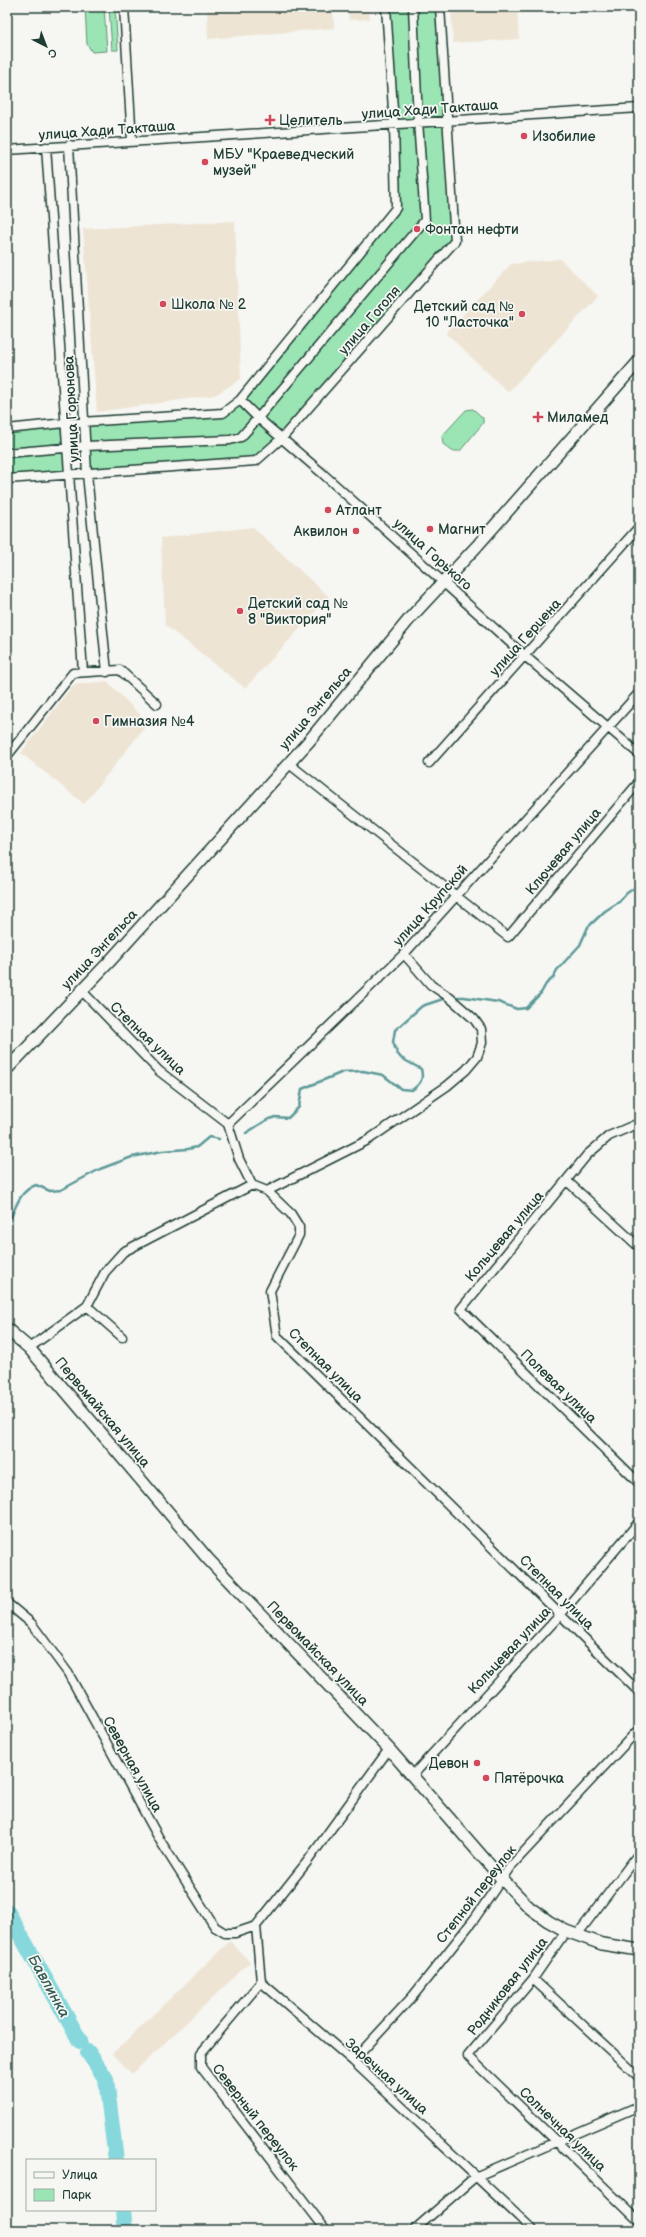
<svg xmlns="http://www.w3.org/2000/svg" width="646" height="2237" viewBox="0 0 646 2237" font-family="'Balsamiq Sans',sans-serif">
<rect width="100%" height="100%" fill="#f6f6f2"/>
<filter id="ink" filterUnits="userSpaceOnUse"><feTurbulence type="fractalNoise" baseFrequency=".025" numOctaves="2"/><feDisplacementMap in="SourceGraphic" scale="8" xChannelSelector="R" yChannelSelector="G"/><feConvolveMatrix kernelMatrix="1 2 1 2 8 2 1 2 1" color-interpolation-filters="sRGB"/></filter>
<g filter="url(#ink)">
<!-- built -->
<path fill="#eee4d4" d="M207,7h126l1,21 -126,11z
M348,7h21l1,12 -21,1z
M451,7h66l2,32 -66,4z
M235,221l6,158 -26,16 -118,17 -14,-183z
M560,259l38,37 -90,96 -62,-59 65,-69z
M253,527l76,70 -84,91 -80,-63 -4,-87z
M107,681l41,42 -64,81 -63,-51 52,-68z
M230,1941l20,21 -118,112 -20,-20z"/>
<!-- green -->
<path fill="#9be5b4" stroke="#5d9174" d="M85,7h19l3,44 -15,1 -5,-8z
M109,7h6l3,43h-6z
M386,7h54l15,234 -199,220 -169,13 -2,-52 138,-9 17,-13 156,-192z
M473,409l10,9v5l-23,28h-8l-9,-7 -1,-8 24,-26z
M65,423l4,52 -62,4v-50z"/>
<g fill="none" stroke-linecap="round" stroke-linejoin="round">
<!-- stream -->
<path stroke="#5d9a99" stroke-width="2.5" d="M451,997h13l34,5 19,7 9,-1 15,-15 5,-9 7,-6 4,-8 23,-25 8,-18 17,-16 14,-9 8,-9 12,-8
M246,1133l21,-13 8,-3 13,1 11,-11 3,-18 41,-17 20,-1 20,4 18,14 11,1c8,-6 12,-10 9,-21l-20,-11 -4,-5 -4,-11 2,-12 27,-24 24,-8
M7,1226c8,-15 11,-35 29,-41l14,6 11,-1 39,-21 32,-12 30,-6 26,-2 9,-2 12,-10 10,2"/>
<!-- river -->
<path stroke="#86d8dc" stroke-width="16" d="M7,1911l73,130
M88,2052l18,27 10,81
M123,2210l2,20"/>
<defs>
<path id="street" d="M124,7l8,134
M69,145l18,329 20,198
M46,147l37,525
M7,150l632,-42
M240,400l18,18 64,55 203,183 114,98
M7,429l58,-6 158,-10 17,-13 156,-192 -2,-84 -8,-117
M7,453l79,-7 144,-6 11,-3 17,-19 167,-198 -7,-99 -5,-114
M7,479l249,-18 26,-23 173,-197 -15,-234
M7,756l66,-83 47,-3 37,34
M288,763l220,174 131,-155
M429,763l210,-236
M82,991l77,80 69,53 11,35 13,26 15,6 24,23 8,13v8l-29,56 7,45 362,356
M639,1123l-30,13 -22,19 -126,154 178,174
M228,1124l176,-170 235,-261
M567,1181l72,66
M267,1191l101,-51 79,-54 19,-16 11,-13 5,-14 -1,-14 -7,-10 -25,-22 -18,-12 -27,-31
M87,1306l35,31
M29,1348l58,-42 18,-34 18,-20 129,-67
M7,1603l24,20 37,50 93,169 54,85 10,6h10l21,-7 51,-64 82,-113
M412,1776l149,-162 78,-92
M256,1926l5,56 92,79 180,169
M566,1931l-33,48 -65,77 171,165
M577,1935l62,-82
M533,1979l106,98
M261,1982l-60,71v14l125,163
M353,2061l60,-65 62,-78 35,-51 129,-138
M414,2230l61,-53 164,-71"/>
<path id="secondary" d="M7,1069l102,-107 200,-221 102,-124 66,-71 162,-185
M7,1329l22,19 179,211 181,190 112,129 29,30 18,13 18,10 36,13 37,6"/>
</defs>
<!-- street casing -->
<use href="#street" stroke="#1f3d34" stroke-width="11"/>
<!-- secondary casing -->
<use href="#secondary" stroke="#1f3d34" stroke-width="14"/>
<!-- street -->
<use href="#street" stroke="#f6f6f2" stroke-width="8"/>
<!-- secondary -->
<use href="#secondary" stroke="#f6f6f2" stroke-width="11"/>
</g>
</g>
<!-- markers -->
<g fill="#d1495b" stroke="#f6f6f2" stroke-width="1.5">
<path d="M268 114h4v4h4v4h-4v4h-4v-4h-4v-4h4z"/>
<circle cx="524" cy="136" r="4"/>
<circle cx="205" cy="162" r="4"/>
<circle cx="417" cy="229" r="4"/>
<circle cx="163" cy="304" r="4"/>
<circle cx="522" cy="314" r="4"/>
<path d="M536 411h4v4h4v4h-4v4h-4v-4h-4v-4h4z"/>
<circle cx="328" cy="510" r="4"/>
<circle cx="430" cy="529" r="4"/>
<circle cx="356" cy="531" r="4"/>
<circle cx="240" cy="611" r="4"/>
<circle cx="96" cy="721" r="4"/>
<circle cx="477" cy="1763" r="4"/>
<circle cx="486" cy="1778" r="4"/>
</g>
<g text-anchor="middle" stroke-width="3.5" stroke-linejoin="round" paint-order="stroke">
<!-- street labels -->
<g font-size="14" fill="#1f3d34" stroke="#f6f6f2">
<text transform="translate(430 109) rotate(-4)" y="5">улица Хади Такташа</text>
<text transform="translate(107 130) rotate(-4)" y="5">улица Хади Такташа</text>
<text transform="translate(369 320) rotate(-49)" y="5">улица Гоголя</text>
<text transform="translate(71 409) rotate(-93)" y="5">улица Горюнова</text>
<text transform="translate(433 554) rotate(42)" y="5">улица Горького</text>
<text transform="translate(525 637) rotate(-48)" y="5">улица Герцена</text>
<text transform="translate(315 708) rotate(-50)" y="5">улица Энгельса</text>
<text transform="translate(563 851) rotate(-50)" y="5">Ключевая улица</text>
<text transform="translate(430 905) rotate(-48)" y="5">улица Крупской</text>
<text transform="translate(99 949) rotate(-47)" y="5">улица Энгельса</text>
<text transform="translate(148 1038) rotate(44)" y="5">Степная улица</text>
<text transform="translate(504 1236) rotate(-50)" y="5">Кольцевая улица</text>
<text transform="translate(326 1365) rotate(45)" y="5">Степная улица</text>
<text transform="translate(559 1386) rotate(44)" y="5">Полевая улица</text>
<text transform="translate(103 1412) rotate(50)" y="5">Первомайская улица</text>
<text transform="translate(557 1592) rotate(45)" y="5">Степная улица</text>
<text transform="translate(509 1650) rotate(-47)" y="5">Кольцевая улица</text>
<text transform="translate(318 1653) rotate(46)" y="5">Первомайская улица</text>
<text transform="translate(133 1764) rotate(61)" y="5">Северная улица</text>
<text transform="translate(476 1894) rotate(-52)" y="5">Степной переулок</text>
<text transform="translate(507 1986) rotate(-52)" y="5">Родниковая улица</text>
<text transform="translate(387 2076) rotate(42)" y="5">Заречная улица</text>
<text transform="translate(256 2117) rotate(52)" y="5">Северный переулок</text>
<text transform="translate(563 2129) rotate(44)" y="5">Солнечная улица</text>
</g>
<!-- poi labels -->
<g font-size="14" fill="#1f3d34" stroke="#f6f6f2" text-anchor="start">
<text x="279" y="125">Целитель</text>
<text x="532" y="141">Изобилие</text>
<text x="213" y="159">МБУ "Краеведческий<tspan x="213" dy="16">музей"</tspan></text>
<text x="425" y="234">Фонтан нефти</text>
<text x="171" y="309">Школа № 2</text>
<text x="514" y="311" text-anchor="end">Детский сад №<tspan x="514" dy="16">10 "Ласточка"</tspan></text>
<text x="547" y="422">Миламед</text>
<text x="336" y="515">Атлант</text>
<text x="438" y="534">Магнит</text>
<text x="348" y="536" text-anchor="end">Аквилон</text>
<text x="248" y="608">Детский сад №<tspan x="248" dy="16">8 "Виктория"</tspan></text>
<text x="104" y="726">Гимназия №4</text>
<text x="469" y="1768" text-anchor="end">Девон</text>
<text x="494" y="1783">Пятёрочка</text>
</g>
<!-- water labels -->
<g font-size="15" font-style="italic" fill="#345c56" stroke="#f6f6f2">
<text transform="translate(49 1986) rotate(61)" y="5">Бавлинка</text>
</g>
</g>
<!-- margin -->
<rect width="646" height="2237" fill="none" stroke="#f6f6f2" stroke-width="24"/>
<rect x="12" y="12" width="622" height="2213" fill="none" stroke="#1f3d34" stroke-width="1.5" filter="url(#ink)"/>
<!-- legend -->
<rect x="26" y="2159" width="130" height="52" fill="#f6f6f2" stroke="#a0aca6"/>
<rect x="34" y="2172" width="20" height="6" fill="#f6f6f2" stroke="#a0aca6"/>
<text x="62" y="2179" font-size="12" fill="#1f3d34">Улица</text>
<rect x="34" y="2189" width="20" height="12" fill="#9be5b4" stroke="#a0aca6"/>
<text x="62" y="2199" font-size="12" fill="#1f3d34">Парк</text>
<!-- north arrow -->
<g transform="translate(46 46) rotate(138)" stroke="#f6f6f2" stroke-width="3" paint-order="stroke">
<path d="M0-3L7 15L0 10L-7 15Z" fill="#1f3d34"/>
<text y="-6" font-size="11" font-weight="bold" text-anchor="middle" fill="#1f3d34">С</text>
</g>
</svg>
